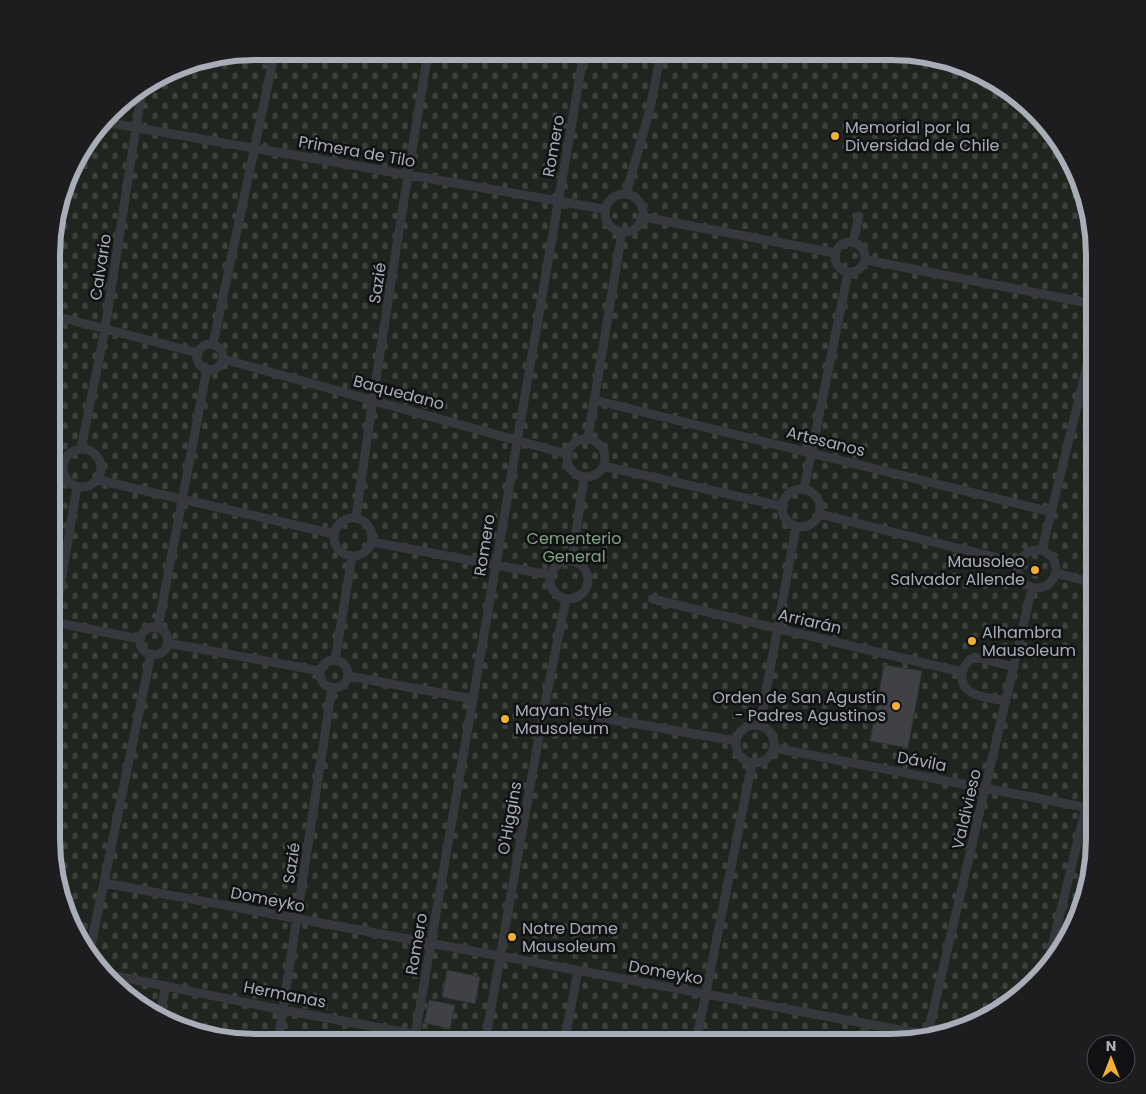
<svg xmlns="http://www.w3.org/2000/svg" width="1146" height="1094" viewBox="0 0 1146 1094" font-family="Poppins,sans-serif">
<defs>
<pattern id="cemetery-stones" width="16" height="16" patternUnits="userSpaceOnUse" patternTransform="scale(1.25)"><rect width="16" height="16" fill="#1e261f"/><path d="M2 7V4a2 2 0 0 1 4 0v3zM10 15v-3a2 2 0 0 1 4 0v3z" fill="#3c433d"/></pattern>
</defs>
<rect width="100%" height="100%" fill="#161618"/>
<!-- cemetery -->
<path fill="url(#cemetery-stones)" d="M255,51l662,2 76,25 60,53 26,46 15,65v610l-20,77 -59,72 -46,26 -65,15h-662l-77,-20 -72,-59 -31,-58 -10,-53 3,-637 24,-62 42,-51 68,-40z"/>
<!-- building -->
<path fill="#404145" stroke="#303034" d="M884,665l38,6 -14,77 -38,-7z
M1094,697v17l-7,-2z
M447,970l33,7 -5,27 -33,-7z
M429,1000l26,5 -5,24 -26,-6z"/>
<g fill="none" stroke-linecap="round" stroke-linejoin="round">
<!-- lane -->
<path stroke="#37383d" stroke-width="9" d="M899,53l41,8
M104,122l500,87
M605 213a19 19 0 1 1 38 0a19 19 0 1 1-38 0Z
M626,194l24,-85 11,-57
M643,217l192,36
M835 257a15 15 0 1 1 30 0a15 15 0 1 1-30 0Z
M853,242l6,-26
M866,260l228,44
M55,316l143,37
M213,344l62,-293
M197 357a13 13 0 1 1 26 0a13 13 0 1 1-26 0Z
M223,359l343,95
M594,400l457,112
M588,438l34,-206
M567 458a19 19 0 1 1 38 0a19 19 0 1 1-38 0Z
M63 468a19 19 0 1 1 38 0a19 19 0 1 1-38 0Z
M81,449l24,-120 37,-240
M603,466l178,40
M98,480l236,54
M782 508a19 19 0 1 1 38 0a19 19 0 1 1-38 0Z
M804,489l44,-216
M819,514l199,49
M334 537a19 19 0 1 1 38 0a19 19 0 1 1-38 0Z
M356,518c21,-156 47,-311 72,-466
M372,542l178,33
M1018 569a19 19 0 1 1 38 0a19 19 0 1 1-38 0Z
M1042,550l52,-213
M572,560l12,-83
M550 580a19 19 0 1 1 38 0a19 19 0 1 1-38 0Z
M1056,573l38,10
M652,599l310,73
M53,622l87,17
M140 641a14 14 0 1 1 28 0a14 14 0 1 1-28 0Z
M158,627l49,-258
M53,629l24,-142
M168,643l152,28
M335,660l17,-103
M320 674a14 14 0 1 1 28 0a14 14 0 1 1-28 0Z
M348,676l125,23
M1006,701c-16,-3 -45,-4 -44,-25 0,-8 4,-12 9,-17l8,-1 35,9
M544,708l192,33
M736 744a19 19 0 1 1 38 0a19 19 0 1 1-38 0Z
M760,725l36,-198
M774,748l320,61
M104,883l824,152
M89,955l62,-301
M1049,959l37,-152
M106,974l177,36 175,32
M159,1017l7,-31
M927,1037l105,-449
M278,1042l54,-355
M414,1042l170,-990
M485,1042l59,-334 22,-109
M564,1042l14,-71
M696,1042l56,-279
M862,1042l4,-18"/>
</g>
<!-- markers -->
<g fill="#f2b134" stroke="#111113" stroke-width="2">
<circle cx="835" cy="136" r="5"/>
<circle cx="1035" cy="570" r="5"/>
<circle cx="972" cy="641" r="5"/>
<circle cx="896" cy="706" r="5"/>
<circle cx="505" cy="719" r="5"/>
<circle cx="512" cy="937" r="5"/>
</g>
<g text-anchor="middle" stroke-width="5" stroke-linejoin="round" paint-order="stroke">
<!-- poi labels -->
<g font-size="16" fill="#a8adb8" stroke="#111113" text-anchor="start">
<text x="845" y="133">Memorial por la<tspan x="845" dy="18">Diversidad de Chile</tspan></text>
<text x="1025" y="567" text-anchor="end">Mausoleo<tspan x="1025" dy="18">Salvador Allende</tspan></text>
<text x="982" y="638">Alhambra<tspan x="982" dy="18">Mausoleum</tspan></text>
<text x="886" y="703" text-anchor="end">Orden de San Agustín<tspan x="886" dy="18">- Padres Agustinos</tspan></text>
<text x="515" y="716">Mayan Style<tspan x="515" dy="18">Mausoleum</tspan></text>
<text x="522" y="934">Notre Dame<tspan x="522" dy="18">Mausoleum</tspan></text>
</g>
<!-- street labels -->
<g font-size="16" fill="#a8adb8" stroke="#111113">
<text transform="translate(553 146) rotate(-80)" y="6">Romero</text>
<text transform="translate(357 151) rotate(10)" y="6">Primera de Tilo</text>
<text transform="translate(100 267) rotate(-81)" y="6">Calvario</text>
<text transform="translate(377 283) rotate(-81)" y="6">Sazié</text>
<text transform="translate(399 392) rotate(15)" y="6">Baquedano</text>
<text transform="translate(826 441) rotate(14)" y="6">Artesanos</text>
<text transform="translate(484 545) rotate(-81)" y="6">Romero</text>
<text transform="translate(810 621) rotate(13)" y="6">Arriarán</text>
<text transform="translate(922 761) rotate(11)" y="6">Dávila</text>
<text transform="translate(966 809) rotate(-77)" y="6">Valdivieso</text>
<text transform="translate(509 818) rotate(-80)" y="6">O'Higgins</text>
<text transform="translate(291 863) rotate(-82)" y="6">Sazié</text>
<text transform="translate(268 899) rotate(11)" y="6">Domeyko</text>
<text transform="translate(416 944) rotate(-80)" y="6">Romero</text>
<text transform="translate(666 972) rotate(10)" y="6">Domeyko</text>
<text transform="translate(285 994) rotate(11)" y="6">Hermanas</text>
</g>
<!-- park labels -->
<g font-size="16" fill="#7fa381" stroke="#111113">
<text x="574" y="544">Cementerio<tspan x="574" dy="18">General</tspan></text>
</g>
</g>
<!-- crop -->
<path d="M0 0H1146V1094H0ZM255 60H891A195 195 0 0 1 1086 255V839A195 195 0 0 1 891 1034H255A195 195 0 0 1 60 839V255A195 195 0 0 1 255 60Z" fill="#1d1d20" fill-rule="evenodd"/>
<path fill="none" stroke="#a8adb8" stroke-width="6" d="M255 60H891A195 195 0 0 1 1086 255V839A195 195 0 0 1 891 1034H255A195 195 0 0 1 60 839V255A195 195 0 0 1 255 60Z"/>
<!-- north arrow -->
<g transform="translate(1111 1059)"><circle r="24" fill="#111113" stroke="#4d4f55"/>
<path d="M0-4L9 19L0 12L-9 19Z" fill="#f2b134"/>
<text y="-8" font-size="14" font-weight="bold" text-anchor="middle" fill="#a8adb8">N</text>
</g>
</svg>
